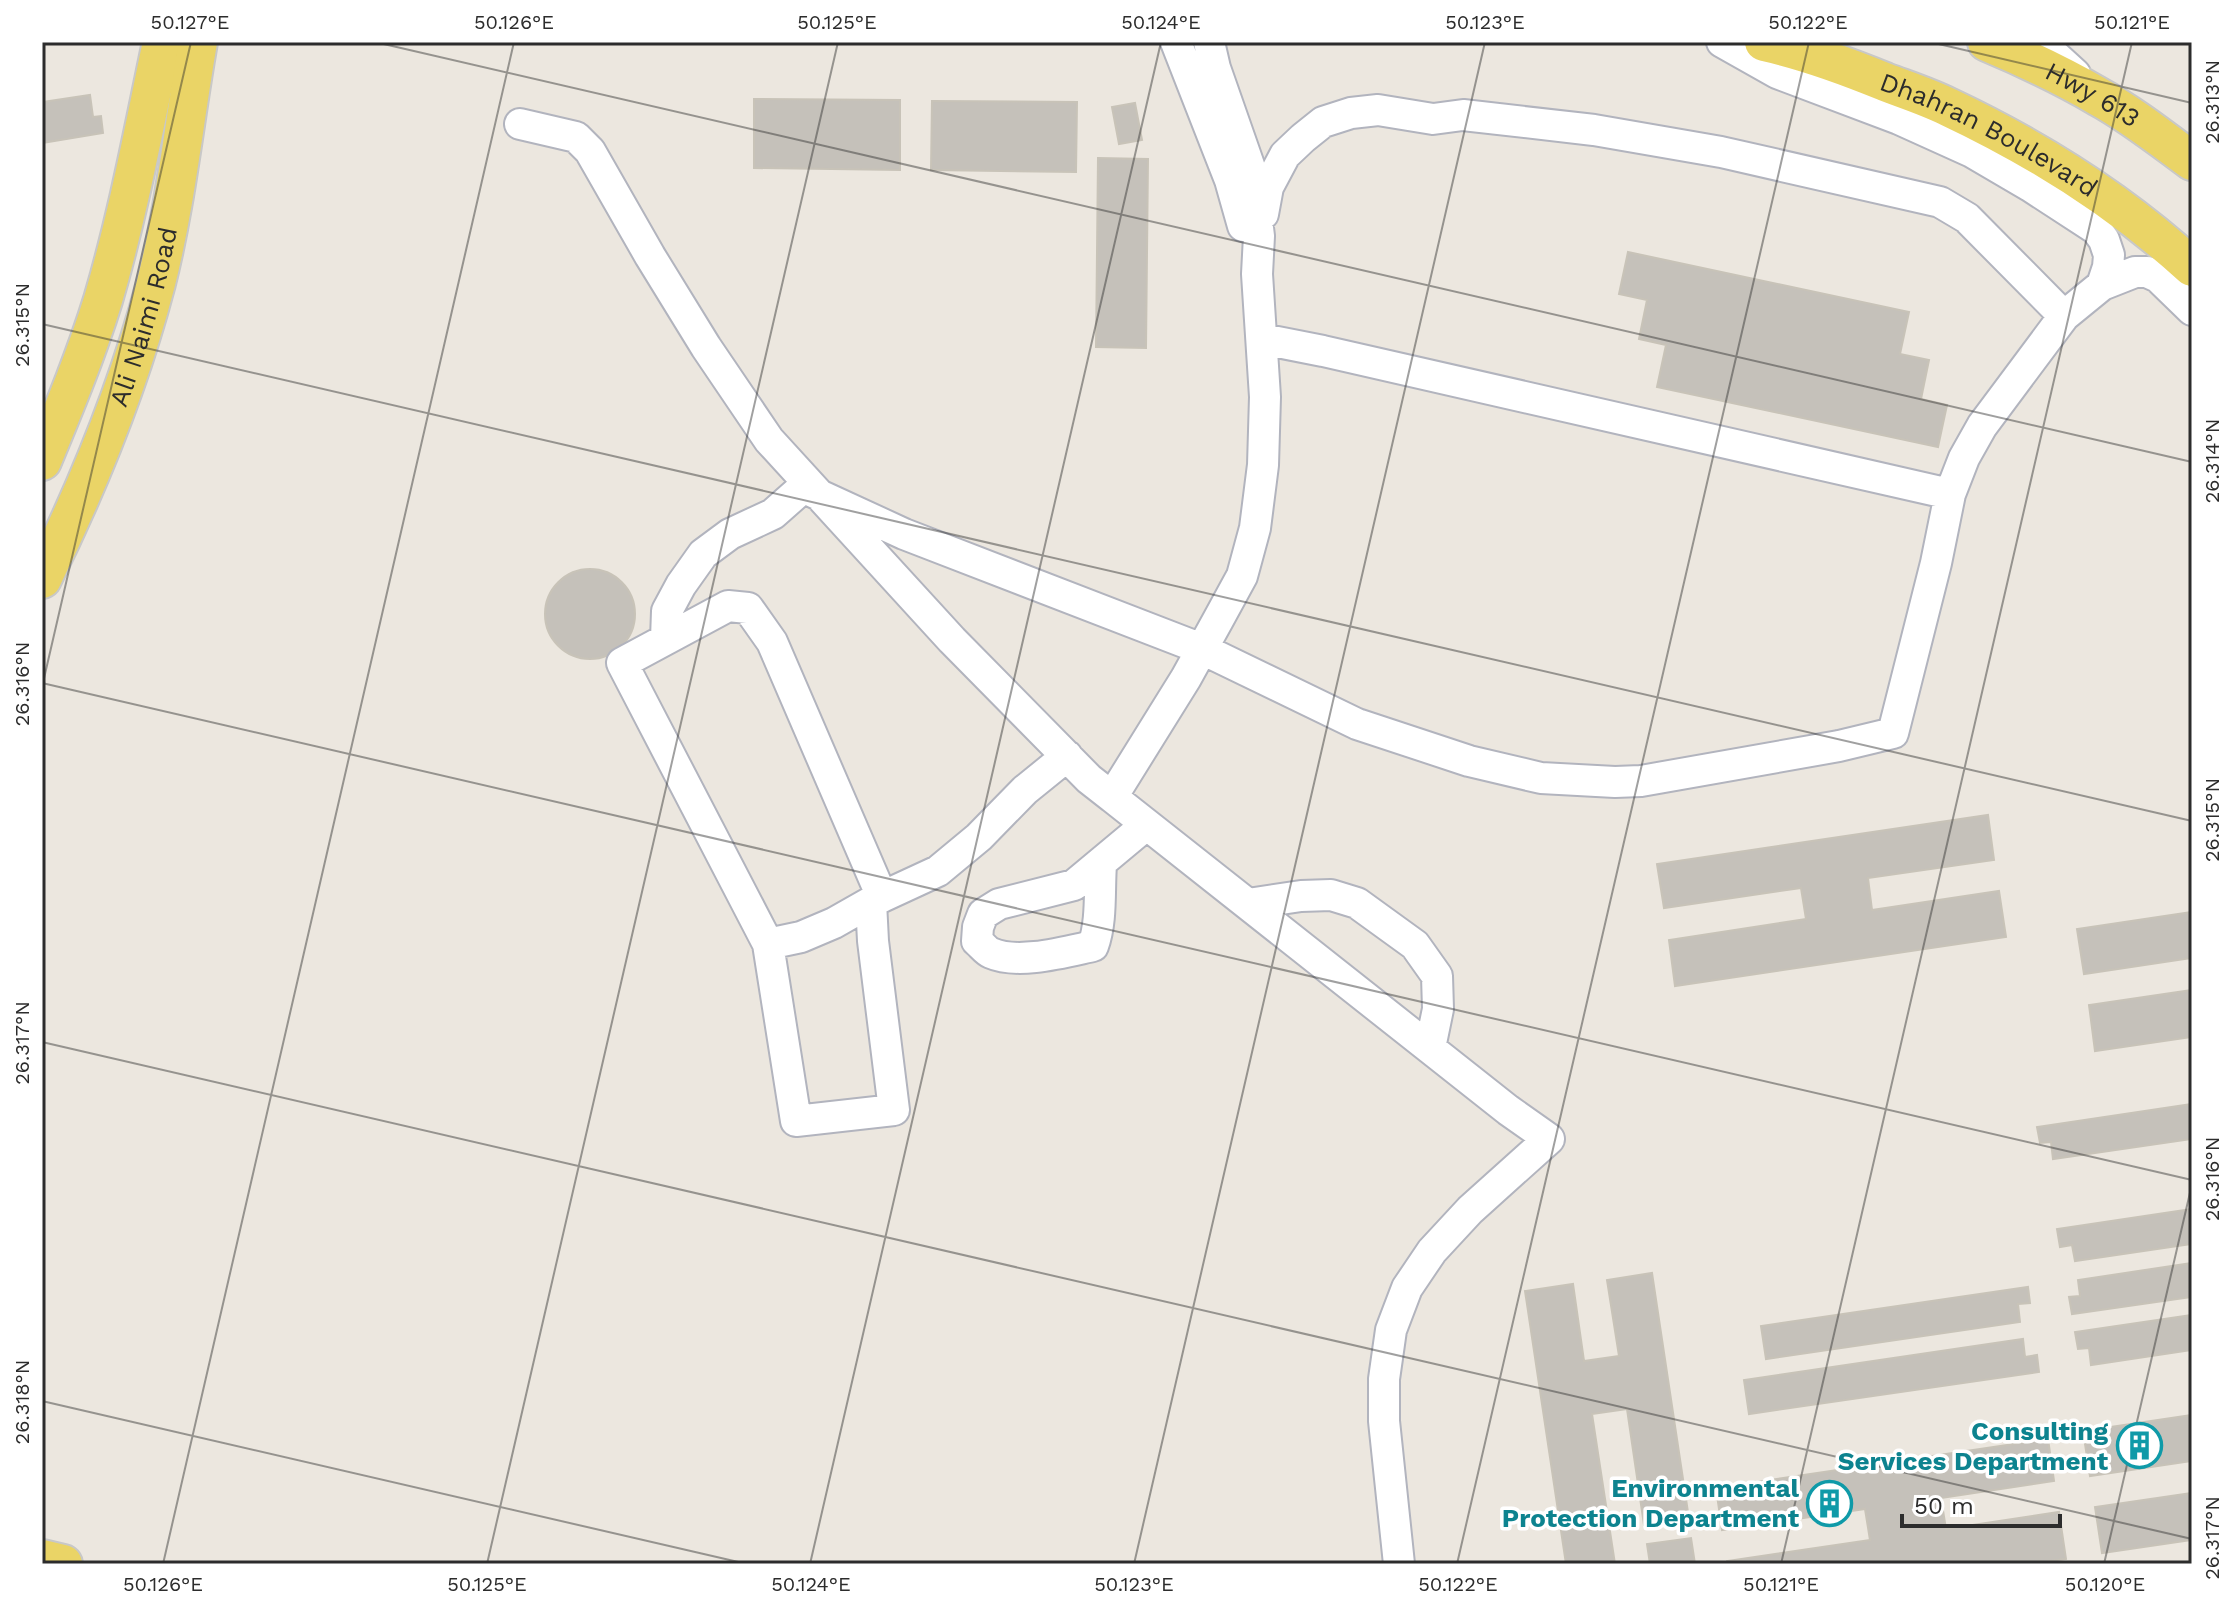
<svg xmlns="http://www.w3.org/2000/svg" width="2234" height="1606" viewBox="0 0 2234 1606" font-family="'Work Sans',sans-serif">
<rect width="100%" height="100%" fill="#ece7df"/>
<!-- building -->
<path fill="#c5c1ba" stroke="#c8c3b8" stroke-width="2" d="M90,95l3,22 8,-1 2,17 -61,10v-41z
M754,99l146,1v70l-146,-2z
M932,101l145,1 -1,70 -145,-2z
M1135,103l7,37 -23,4 -7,-37z
M1098,158l50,1 -2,189 -50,-1z
M1628,252l281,60 -9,42 29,6 -8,39 26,6 -9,42 -281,-60 9,-42 -27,-6 8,-39 -28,-6z
M545 614a45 45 0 1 1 90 0a45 45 0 1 1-90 0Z
M1988,815l6,45 -126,18 4,32 127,-19 7,46 -331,49 -6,-46 137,-21 -5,-31 -137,20 -7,-44z
M2192,912v46l-108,16 -7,-45z
M2192,990v47l-97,14 -6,-46z
M2192,1104v35l-139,20 -2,-17 -11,1 -3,-16z
M2192,1209v35l-117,17 -3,-16 -12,2 -3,-18z
M2192,1263v34l-120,17 -3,-17 11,-1 -2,-16z
M1652,1273l37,246 -45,6 -17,-116 -35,5 23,150h-49l-41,-273 48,-7 11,77 35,-5 -12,-76z
M2028,1287l2,16 -12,1 2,18 -254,37 -5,-33z
M2192,1315v35l-101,15 -2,-17 -11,1 -3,-17z
M2023,1339l2,18 12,-2 2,17 -290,42 -5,-34z
M2192,1415v46l-102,15 -7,-45z
M2048,1439l6,42 -113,17 5,31 113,-17 7,47 -37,5h-302v-3l143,-21 -5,-31 -143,21 -6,-42z
M2192,1493v47l-90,13 -7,-46z
M1691,1538l4,26h-45l-3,-20z"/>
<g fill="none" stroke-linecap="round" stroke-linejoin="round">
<defs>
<path id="minor" d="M1176,42l54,138 13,46
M1209,42l6,26 36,103 8,65 -2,38 8,123 -2,68 -8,63 -13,48 -24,44 -32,58 -74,119 396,313 41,29 -79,71 -38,41 -25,37 -16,42 -7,49v42l15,143
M1722,42l55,31 122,46 73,33 58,34 66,43 8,11 5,15 -1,12 -6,18
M2040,42l35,32
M520,124l56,13 14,14 60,105 56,91 63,93 183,200 137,139 23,18
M1263,214l5,-27 17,-32 18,-17 20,-16 28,-9 27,-3 55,9 30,-4 131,15 127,22 219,50 27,16 97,98
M1262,339l61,12 627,143
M815,493l89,41 298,115 155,75 112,37 72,17 74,4 26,-1 198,-35 54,-13 43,-170 14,-69 14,-36 18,-32 82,-110 38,-31 33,-13h12l11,5 34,33
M666,639l1,-28 14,-26 22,-31 27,-20 43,-20 34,-30
M1101,864c-2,27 1,57 -8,82 -28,6 -75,19 -102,7 -5,-2 -9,-8 -14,-12l1,-14 5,-13 16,-10 75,-19 72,-60
M871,902l2,39 21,169 -98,11 -28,-177 -146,-281 106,-57 20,2 24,34 110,255
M1248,904l53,-8 30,-1 26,8 58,42 22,31 1,33 -8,39
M768,944l33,-7 33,-14 37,-21 67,-31 41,-34 46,-47 42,-34"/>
<g id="major">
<path id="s1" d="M1764,42c41,9 82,24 121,40 21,8 43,15 63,25 87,41 173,95 244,160"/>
<path id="s2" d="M1987,42c38,16 76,34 112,55 33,18 63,42 93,64"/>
<path d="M42,461c22,-53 44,-106 61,-161 25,-85 41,-172 59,-258"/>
<path id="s3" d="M42,579c47,-95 87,-193 114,-296 20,-79 28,-161 42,-241"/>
<path d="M42,1559l21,5"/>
</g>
</defs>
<!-- minor casing -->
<use href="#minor" stroke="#b2b4be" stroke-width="34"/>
<!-- major casing -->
<use href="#major" stroke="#c8c8c8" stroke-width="42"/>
<!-- minor -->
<use href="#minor" stroke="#fff" stroke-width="30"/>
<!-- major -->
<use href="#major" stroke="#ead466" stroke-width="38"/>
</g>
<!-- ticks -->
<path fill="none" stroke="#2c2c2c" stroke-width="2" stroke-opacity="0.45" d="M375,42l1817,420M1930,42l262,61M42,324l2150,497M42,683l2150,497M42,687l149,-645M42,1042l2150,497M42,1401l705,163M163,1564l351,-1522M487,1564l351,-1522M810,1564l351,-1522M1134,1564l351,-1522M1457,1564l352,-1522M1781,1564l351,-1522M2104,1564l88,-380"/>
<!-- icons -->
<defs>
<symbol id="building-ring" viewBox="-11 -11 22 22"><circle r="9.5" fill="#fff" stroke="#0f9aa8" stroke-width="1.5"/><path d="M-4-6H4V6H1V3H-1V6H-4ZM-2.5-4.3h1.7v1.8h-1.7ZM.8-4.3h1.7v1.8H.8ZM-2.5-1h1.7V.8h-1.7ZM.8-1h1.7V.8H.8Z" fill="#0f9aa8"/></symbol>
</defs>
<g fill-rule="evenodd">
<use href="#building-ring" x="2114" y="1420" width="51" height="51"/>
<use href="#building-ring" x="1804" y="1478" width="51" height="51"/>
</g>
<g text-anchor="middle" stroke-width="7" stroke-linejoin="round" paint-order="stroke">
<!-- street labels -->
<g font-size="26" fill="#2c2c2c" stroke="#fff">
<text dy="9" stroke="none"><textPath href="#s2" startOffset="118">Hwy 613</textPath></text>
<text dy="9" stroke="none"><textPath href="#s1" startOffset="244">Dhahran Boulevard</textPath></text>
<text dy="9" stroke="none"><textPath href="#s3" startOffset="282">Ali Naimi Road</textPath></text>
</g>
<!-- culture labels -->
<g font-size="26" font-weight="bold" fill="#0d838f" stroke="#fff" text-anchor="end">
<text x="2108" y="1440">Consulting<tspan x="2108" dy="30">Services Department</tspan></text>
<text x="1799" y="1497">Environmental<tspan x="1799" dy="30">Protection Department</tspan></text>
</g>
</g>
<!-- border -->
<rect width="2234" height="1606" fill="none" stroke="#ffffff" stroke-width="88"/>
<!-- scale -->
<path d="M1902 1514v12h158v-12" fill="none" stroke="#2c2c2c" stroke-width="4"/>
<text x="1914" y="1514" font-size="24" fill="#2c2c2c" stroke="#ffffff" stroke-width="6" paint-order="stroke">50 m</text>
<rect x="44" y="44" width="2146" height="1518" fill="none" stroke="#2c2c2c" stroke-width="3"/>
<g font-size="20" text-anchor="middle" fill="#2c2c2c">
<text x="190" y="29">50.127°E</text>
<text x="514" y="29">50.126°E</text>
<text x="837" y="29">50.125°E</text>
<text x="1161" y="29">50.124°E</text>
<text x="1485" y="29">50.123°E</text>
<text x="1808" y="29">50.122°E</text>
<text x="2132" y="29">50.121°E</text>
<text transform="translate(2212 102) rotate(-90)" y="7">26.313°N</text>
<text transform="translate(22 325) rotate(-90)" y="7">26.315°N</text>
<text transform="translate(2212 461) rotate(-90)" y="7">26.314°N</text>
<text transform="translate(22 684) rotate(-90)" y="7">26.316°N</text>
<text transform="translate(2212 820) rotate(-90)" y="7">26.315°N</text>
<text transform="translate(22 1043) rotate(-90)" y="7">26.317°N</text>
<text transform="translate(2212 1179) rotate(-90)" y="7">26.316°N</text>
<text transform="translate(22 1402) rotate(-90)" y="7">26.318°N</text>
<text transform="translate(2212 1538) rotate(-90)" y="7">26.317°N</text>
<text x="163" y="1591">50.126°E</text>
<text x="487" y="1591">50.125°E</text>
<text x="811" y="1591">50.124°E</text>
<text x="1134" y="1591">50.123°E</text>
<text x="1458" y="1591">50.122°E</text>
<text x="1781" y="1591">50.121°E</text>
<text x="2105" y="1591">50.120°E</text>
</g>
</svg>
